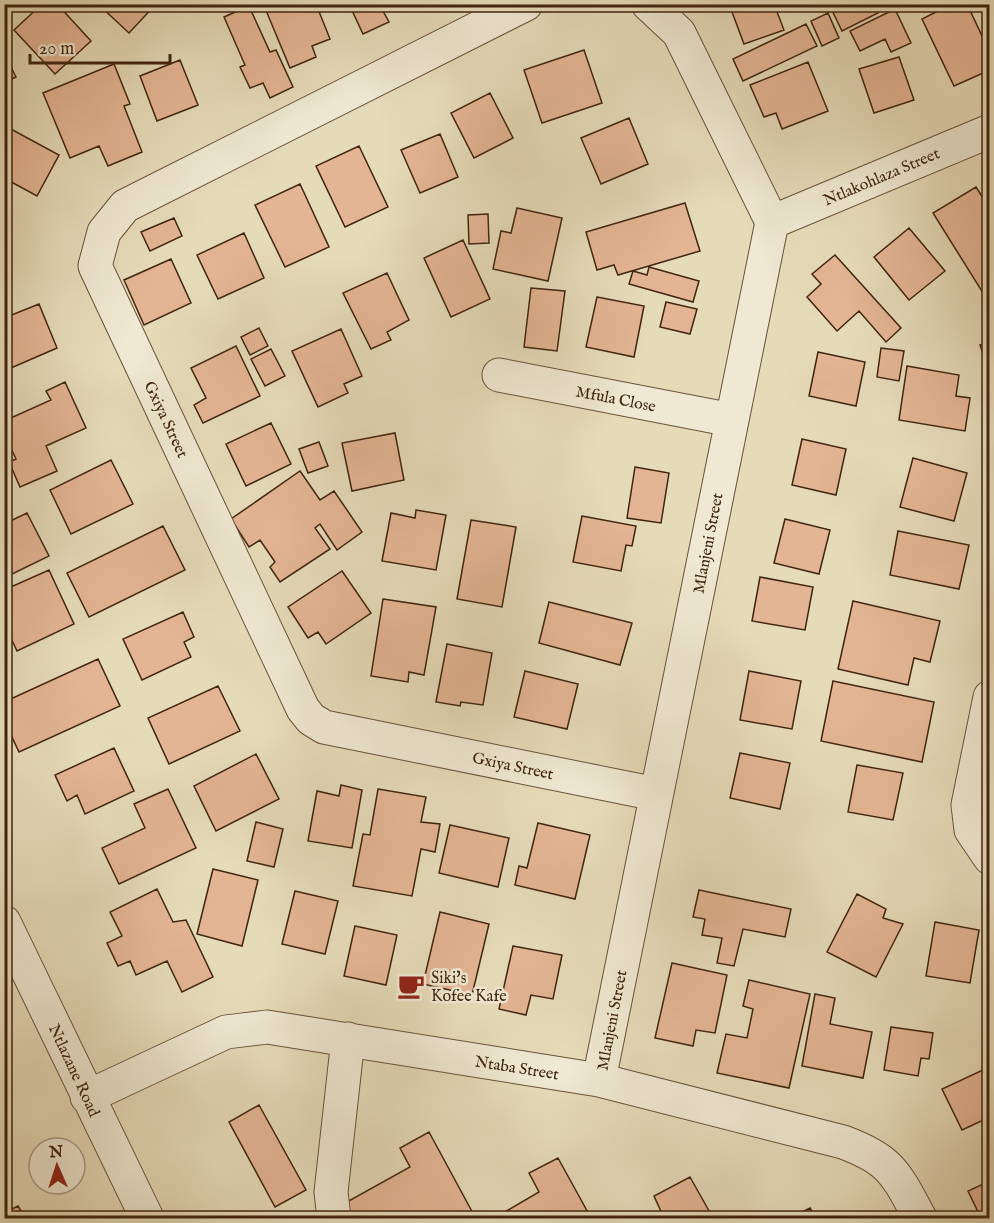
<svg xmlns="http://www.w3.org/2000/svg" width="994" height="1223" viewBox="0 0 994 1223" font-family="'IM FELL English',serif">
<rect width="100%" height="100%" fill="#e6dbb9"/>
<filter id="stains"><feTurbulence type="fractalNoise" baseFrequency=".00333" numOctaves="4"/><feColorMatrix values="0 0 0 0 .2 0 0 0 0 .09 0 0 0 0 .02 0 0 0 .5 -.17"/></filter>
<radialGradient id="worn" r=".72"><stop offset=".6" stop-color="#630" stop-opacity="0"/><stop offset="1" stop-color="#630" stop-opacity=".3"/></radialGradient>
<!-- building -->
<path fill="#e4b594" stroke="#40250f" stroke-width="1.5" d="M42,4h15l34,37 -36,33 -41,-44z
M98,4h58l-27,29z
M274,4h42l14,35 -18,7 4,11 -26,11 -25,-60z
M349,4h47l-13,7 6,11 -26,12z
M729,4h45l10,26 -40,14z
M829,4h44l5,9 -36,18z
M952,4h15l23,49v17l-36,16 -32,-67z
M249,6l21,46 6,-2 17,37 -23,11 -7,-15 -13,5 -10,-21 5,-2 -21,-48z
M895,9l16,34 -20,9 -6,-13 -25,12 -10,-20z
M828,13l11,25 -17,8 -11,-25z
M806,24l11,22 -74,35 -10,-22z
M584,50l18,53 -60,20 -18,-53z
M4,53l12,24 -12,5z
M899,57l15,43 -40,13 -15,-44z
M180,60l18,45 -41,16 -17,-45z
M808,62l20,49 -46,18 -6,-16 -12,4 -14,-32z
M114,64l16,40 -6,2 18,46 -34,14 -9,-20 -29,12 -27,-65z
M490,93l23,45 -39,20 -23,-45z
M629,118l19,46 -47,20 -20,-46z
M9,128l50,27 -22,41 -33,-18v-41z
M440,134l18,43 -38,16 -19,-43z
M359,146l29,61 -43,20 -29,-61z
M300,184l29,63 -44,20 -30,-62z
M976,187l14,22v79l-7,5 -50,-80z
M685,203l15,48 -82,24 -4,-10 -17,5 -11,-38z
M517,208l45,10 -14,63 -55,-12 8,-38 10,2z
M488,214l1,29 -20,1 -1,-29z
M174,218l8,18 -32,15 -9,-19z
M909,228l36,43 -36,29 -35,-43z
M244,233l20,45 -46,21 -21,-44z
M463,240l27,59 -39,18 -27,-59z
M835,255l66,73 -15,14 -27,-31 -22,20 -30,-34 14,-13 -9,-10z
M171,259l20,44 -47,22 -20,-45z
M649,267l50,14 -6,21 -64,-18 4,-13 14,4z
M387,273l22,47 -22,12 4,8 -20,9 -28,-56z
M531,288l34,3 -8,60 -33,-4z
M597,297l47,9 -10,51 -48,-10z
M666,302l31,7 -7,25 -30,-7z
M39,304l18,44 -46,20 -7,-16v-34z
M259,328l9,18 -18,9 -9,-18z
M341,329l21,47 -18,8 4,9 -30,14 -26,-56z
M990,342v33l-10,-30z
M236,346l24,50 -57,27 -9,-18 12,-7 -15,-30z
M881,348l23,3 -5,30 -22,-4z
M271,349l14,27 -20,10 -14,-27z
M818,352l47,10 -9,44 -47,-10z
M907,366l52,9 -3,21 14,2 -5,33 -66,-11z
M65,382l21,46 -40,18 11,25 -37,16 -11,-25 7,-3 -12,-26v-12l47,-21 -5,-9z
M271,423l20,41 -45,22 -20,-42z
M395,433l9,47 -52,11 -10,-48z
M802,439l44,10 -10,46 -44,-10z
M319,442l9,24 -20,7 -9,-24z
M913,458l54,15 -13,48 -54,-14z
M111,460l22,44 -62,30 -21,-44z
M635,467l34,6 -8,50 -34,-5z
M300,471l20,29 14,-9 28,41 -25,18 -17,-26 -5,4 15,21 -50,33 -10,-15 5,-5 -15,-22 -11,7 -18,-28z
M416,510l30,5 -10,55 -54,-9 9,-48 24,5z
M27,513l22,43 -45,22v-54z
M582,516l54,10 -4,20 -6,-1 -5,26 -48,-9z
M785,519l45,11 -11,44 -45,-11z
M471,520l45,7 -14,80 -45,-8z
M163,526l22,44 -96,47 -22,-44z
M898,531l71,14 -10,44 -69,-14z
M49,570l25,54 -57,27 -7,-15 -6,3v-49z
M342,571l29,42 -45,31 -8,-12 -10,6 -20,-31z
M760,577l53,10 -8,43 -53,-9z
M383,599l53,8 -12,68 -15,-3 -1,10 -37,-6z
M853,601l87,20 -10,41 -16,-4 -6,27 -70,-16z
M549,602l83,21 -12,42 -81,-22z
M183,612l11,25 -10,5 7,15 -49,23 -19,-41z
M447,644l45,9 -9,52 -22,-3 -1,4 -24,-4z
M98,659l22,47 -101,46 -15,-32v-18z
M525,671l53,13 -11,45 -53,-12z
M749,671l52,10 -9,48 -52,-9z
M833,681l101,21 -12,60 -101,-21z
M218,686l22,45 -71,33 -21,-46z
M114,748l20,43 -49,23 -8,-19 -10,6 -12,-26z
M740,753l50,10 -10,46 -50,-11z
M256,754l23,45 -63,32 -22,-45z
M857,765l46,8 -10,47 -45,-8z
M341,785l21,5 -10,58 -44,-7 9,-50 22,5z
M168,789l28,59 -77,36 -17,-36 43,-20 -11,-24z
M378,789l48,8 -5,25 19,2 -5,28 -14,-3 -9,47 -59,-10 10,-52 7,1z
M256,822l27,7 -9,38 -27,-6z
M538,823l52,12 -15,64 -60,-14 4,-19 8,2z
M450,825l59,13 -11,49 -59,-14z
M213,869l45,11 -16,66 -45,-12z
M157,889l16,33 13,-2 27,57 -31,15 -15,-31 -31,14 -6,-14 -12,5 -11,-23 15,-7 -12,-24z
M699,890l92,19 -6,28 -42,-8 -9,37 -17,-3 5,-25 -20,-3 3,-16 -12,-2z
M295,891l43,10 -13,53 -43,-10z
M857,894l29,15 -3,9 20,6 -27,53 -49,-25z
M440,912l49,12 -17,71 -49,-11z
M935,922l44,8 -9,53 -44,-7z
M355,926l42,9 -11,50 -42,-9z
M513,946l49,9 -9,44 -22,-4 -5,20 -27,-6z
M672,963l55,12 -12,58 -19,-3 -3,16 -38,-8z
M749,980l61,14 -21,94 -72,-15 9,-39 21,4 6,-29 -10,-3z
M815,994l20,4 -5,26 42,8 -9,46 -61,-12z
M891,1027l42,6 -4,26 -8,-1 -3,18 -34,-6z
M985,1069l5,10v38l-28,13 -20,-41z
M259,1105l47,85 -31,17 -46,-85z
M429,1132l46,85 -37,1 -2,-3 -7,3h-87l-6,-10 74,-41 -10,-19z
M558,1158l33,60h-85l-3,-5 36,-21 -10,-19z
M690,1177l23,41h-49l-10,-22z
M990,1181v37h-9l-13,-27z
M18,1206l7,12h-21v-5z
M810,1208l6,10h-26z"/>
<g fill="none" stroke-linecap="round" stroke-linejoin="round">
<defs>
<path id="minor" d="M526,4l-401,202 -21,26 -9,34 208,443 8,10 13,8 332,67
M772,222l218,-91
M499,375l233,45
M990,697l-22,108 3,25 19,28
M4,922l143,296
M599,1080l173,-858 -93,-189 -31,-29
M87,1097l139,-65 41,-5 332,53 244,62c49,18 53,32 77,76
M334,1218l-3,-26 17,-153"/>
</defs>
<!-- minor casing -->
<use href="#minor" stroke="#6a523a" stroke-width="35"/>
<!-- minor -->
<use href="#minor" stroke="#efe8d2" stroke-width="33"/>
</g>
<!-- icons -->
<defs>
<symbol id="cafe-bare" viewBox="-9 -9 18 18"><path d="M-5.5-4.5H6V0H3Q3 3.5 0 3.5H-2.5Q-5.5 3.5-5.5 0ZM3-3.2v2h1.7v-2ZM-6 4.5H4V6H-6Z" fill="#8f2418" stroke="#efe8d2" stroke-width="2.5" paint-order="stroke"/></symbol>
</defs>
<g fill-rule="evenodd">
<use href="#cafe-bare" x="392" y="967" width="38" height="38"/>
</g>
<g text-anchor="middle" stroke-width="5" stroke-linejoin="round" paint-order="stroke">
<!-- street labels -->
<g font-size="16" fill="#40250f" stroke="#efe8d2">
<text transform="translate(881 176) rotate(-23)" y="6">Ntlakohlaza Street</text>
<text transform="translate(616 398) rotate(11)" y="6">Mfula Close</text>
<text transform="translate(167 419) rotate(65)" y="6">Gxiya Street</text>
<text transform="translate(707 543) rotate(-79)" y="6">Mlanjeni Street</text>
<text transform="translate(513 765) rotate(12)" y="6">Gxiya Street</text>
<text transform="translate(611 1020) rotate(-79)" y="6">Mlanjeni Street</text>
<text transform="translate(517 1067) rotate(9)" y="6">Ntaba Street</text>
<text transform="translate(75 1070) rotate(65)" y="6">Ntlazane Road</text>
</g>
<!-- poi labels -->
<g font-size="16" fill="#40250f" stroke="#efe8d2" text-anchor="start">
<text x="431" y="983">Siki's<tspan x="431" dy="18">Kofee Kafe</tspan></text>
</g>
</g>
<!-- margin -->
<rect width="994" height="1223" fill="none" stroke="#e6dbb9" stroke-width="24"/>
<rect x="6" y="6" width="982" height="1211" fill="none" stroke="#40250f" stroke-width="3"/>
<rect x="12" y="12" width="970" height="1199" fill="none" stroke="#40250f" stroke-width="1.5"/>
<!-- north arrow -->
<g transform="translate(57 1166) rotate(357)"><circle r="28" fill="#efe8d2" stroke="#a99a84" stroke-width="1.5"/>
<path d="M0-4.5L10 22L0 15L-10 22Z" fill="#8f2418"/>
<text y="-9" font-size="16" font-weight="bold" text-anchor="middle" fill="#40250f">N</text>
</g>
<!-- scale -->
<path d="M30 54v9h140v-9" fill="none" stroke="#40250f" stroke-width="3"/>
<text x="39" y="54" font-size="18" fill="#40250f" stroke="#efe8d2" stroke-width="4.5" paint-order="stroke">20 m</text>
<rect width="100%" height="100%" filter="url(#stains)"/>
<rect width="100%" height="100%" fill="url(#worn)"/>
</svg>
